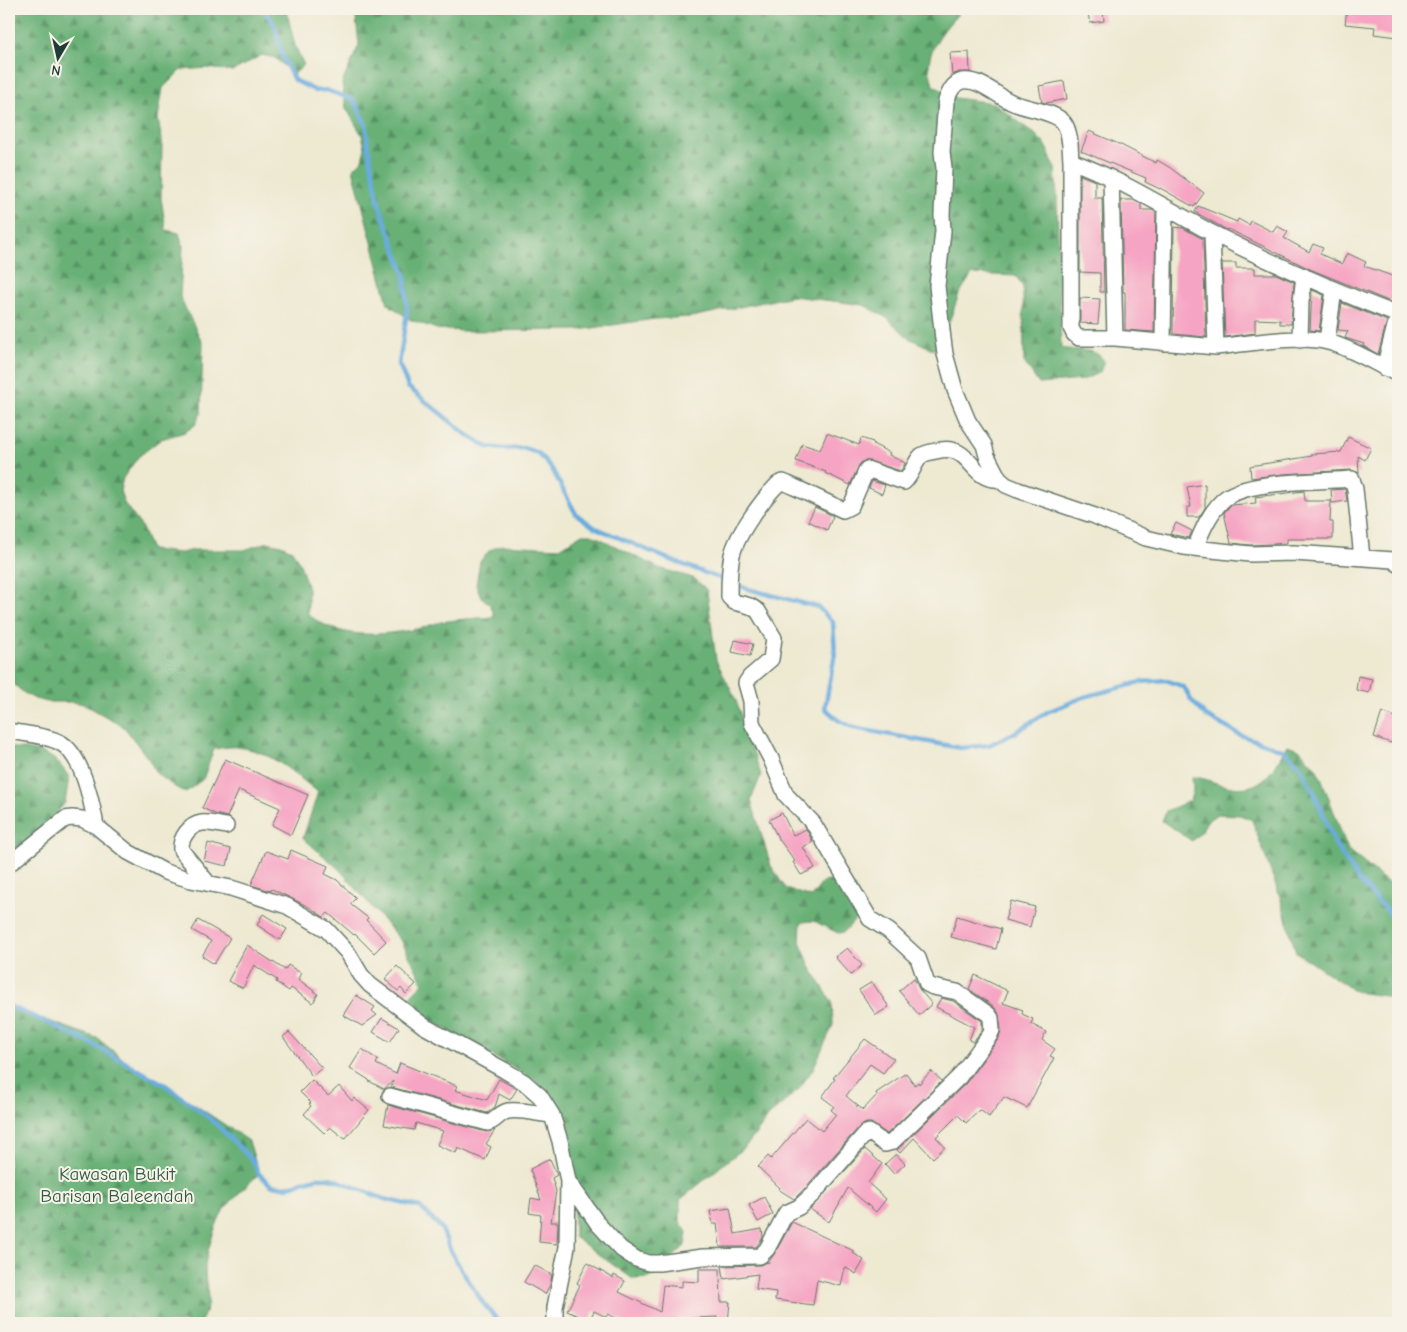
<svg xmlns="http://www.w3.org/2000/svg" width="1407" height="1332" viewBox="0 0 1407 1332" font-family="'Comic Neue',sans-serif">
<defs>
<pattern id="forest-firs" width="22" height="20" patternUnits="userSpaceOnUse" patternTransform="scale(1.25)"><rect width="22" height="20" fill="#68b076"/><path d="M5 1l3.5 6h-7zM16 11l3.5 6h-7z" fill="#559062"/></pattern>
</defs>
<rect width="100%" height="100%" fill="#f7f3e8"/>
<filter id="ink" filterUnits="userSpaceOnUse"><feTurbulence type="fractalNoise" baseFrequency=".02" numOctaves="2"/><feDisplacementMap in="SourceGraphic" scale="10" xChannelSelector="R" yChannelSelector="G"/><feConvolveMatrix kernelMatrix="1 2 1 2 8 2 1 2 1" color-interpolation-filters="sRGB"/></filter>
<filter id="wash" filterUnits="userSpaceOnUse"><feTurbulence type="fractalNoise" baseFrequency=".0096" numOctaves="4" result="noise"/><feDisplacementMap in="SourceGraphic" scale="20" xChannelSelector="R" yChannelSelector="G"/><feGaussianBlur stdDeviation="1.12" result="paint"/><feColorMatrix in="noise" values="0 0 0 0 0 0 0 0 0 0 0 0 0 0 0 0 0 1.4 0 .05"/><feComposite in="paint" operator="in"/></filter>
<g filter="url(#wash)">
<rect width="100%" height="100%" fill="#eee9d1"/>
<!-- forest -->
<path fill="url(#forest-firs)" stroke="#447655" d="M9,9h277l9,37 9,19 -10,9 -19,-16 -13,-3 -29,16 -26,-3 -26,2 -18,18 -5,30 4,26 -1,54 5,32 13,3 4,13 -3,51 23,47 -2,69 -6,12 -10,7 -24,7 -23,18 -15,21 -3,13 4,12 17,23 10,24 30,3 12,-3h51l24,-8 13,3 11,5 8,14 8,25v25c30,25 67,22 103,16 10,-1 20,-6 30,-8 18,-3 36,-4 54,-5l-5,-13 -9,-7 -5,-12 4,-24 10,-11 12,-5 58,3 22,-14h9l68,34 34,10 10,8 4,5 9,69 19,38 26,77 -10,25 20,66 15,23 25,8 12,-15 12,-2 19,7 8,18 -6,14 -12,13 -6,1 -24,-12 -13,1 -1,19 11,27 21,34 1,23 -20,44 -14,20 -30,27 -21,28 -68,56v22l7,10 -2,14 -35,32 -17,1 -59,-42 -1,-37 -8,-67 -29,-52 -118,-68 -13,-12 18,-18 -21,-41 -62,-72 -37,-32 15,-46c-26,-20 -47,-41 -80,-45 -8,-1 -16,1 -24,2l-11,30 -17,13 -11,-5 -19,-14 -6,-12 -26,-34 -40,-23 -11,-2h-25l-13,-3 -11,-6 -15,-13z
M355,9h608c-14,14 -34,36 -34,57 0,6 3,13 4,19l22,13 39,5 41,31 10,10 10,23 2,28 4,153c13,3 36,-1 43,13l-4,11 -17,8 -44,4 -15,-22 -1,-75 -7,-11 -44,-2 -13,20 -16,45 -9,11 -25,-12 -22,-20 -23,-13 -71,-9 -102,21 -37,2 -75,11 -116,1 -26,-2 -26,-9 -23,-16 -35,-135 9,-9 3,-12 -3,-13 -16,-27 -4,-25 17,-38z
M1287,745l12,4 17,19 6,12 26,70 50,41v111l-12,-6 -24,-3 -12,-5 -54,-36 -16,-55 -28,-77 -12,-5 -23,-1 -10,7 -6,11 -9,9 -30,-20 4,-10 24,-10 3,-11 -1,-13c14,1 17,4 30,8 38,10 49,-10 65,-40z
M9,747c30,5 42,2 60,30l-4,26 -17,20 -39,33z
M9,1005l11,6 77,27 41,33 29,15 82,55 10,33c-10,9 -30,28 -37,39 -6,9 -17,44 -17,55 0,23 9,31 -5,55h-191z"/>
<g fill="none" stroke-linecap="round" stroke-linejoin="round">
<!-- stream -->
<path stroke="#69acde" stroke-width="4.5" d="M264,9l11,17 7,30 12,24 22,11 10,-1 28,10 12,25 2,21 11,58 26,71 2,37 -8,52 9,23 58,47 21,13 17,2 19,-1 15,5 14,16 24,45 18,13 74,32 80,30 70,18 15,15 2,31 -10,55 13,12 16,8 107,20 28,-3 27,-13 31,-20 37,-15 57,-15 25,-2 18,7 7,13 15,16 34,19 45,16 15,15 14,26 21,52 23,35 31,34 9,6
M9,1006l35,15 48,23 75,42 45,34 41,41 6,13 12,11 15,2 30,-9h12l9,2 47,19 36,8 22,22 8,21 13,22 20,31 17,20"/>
</g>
<g id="blocks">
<!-- building -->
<path fill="#f6a4c3" d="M1087,9h16l1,12 -14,2z
M1347,9h51v28l-24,-3 1,-7 -30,-3z
M969,52l1,20h-11l-7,3 -2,-22z
M1064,81l3,18 -21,4 -4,-1 -3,-16z
M1089,131l32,14 35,18 1,-3 12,7 35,26 -10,14 -34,-19v1l-15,-7 1,-4 -65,-27z
M1080,175l15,6v17h7l2,94h-4v-19l-20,-1z
M1121,200h12l8,4v6h11l4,2 -2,120 -29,-2v-38h-2z
M1198,206l39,16 1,-3 11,6 2,-4 22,11 4,-6 11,6 -4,6 25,14 4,-8 10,4 -3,6 22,10 5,-11 19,9 -2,4 34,12v27l-88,-36 -82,-40 -1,1 -32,-18z
M1174,227l9,1 20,11 3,98 -33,-3z
M1222,263h14v5h19v6h21l18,8 -3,42h-11v-4l-25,-1v14l-30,4z
M1312,290l12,5 -5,36 -9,-1z
M1080,298l20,1 -2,25 -18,-1z
M1342,303l45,18 -9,33 -15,-8 1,-2 -19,-6 3,-7 -10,-1z
M827,433l32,12 2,-7 12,4v2l17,9 -1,2 16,8 -4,8 -36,-11 -6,5 -9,20 -25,-12 1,-1 -30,-11 6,-17 18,6z
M1348,437l23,11 -6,12 -7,-4 1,17 -8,-3 -68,4 -32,4 -1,-12 44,-7 18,-3v-2l29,-2z
M872,481l13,4 -3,9 -13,-6z
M1205,484v24l-6,9h-12v-10h4l-4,-20z
M1345,489l2,12 -15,2 -1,-13z
M1304,491l1,10h26l-1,21h3v17h-46v4l-14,1 -23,1 -19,-2 -7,-30 4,-5 4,-3 24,-2 -1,-6z
M815,507l18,9 -6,14 -19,-9z
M1176,523l16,8 -3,7 -19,-4z
M735,640l18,4 -3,12 -18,-4z
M1358,676l14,3 -3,14 -13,-3z
M1382,712l16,6v24l-6,-2 -1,3 -17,-6z
M225,759l83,36 -17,40 -19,-10 8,-17 -41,-18 -12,27 -12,-3 -13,-6z
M782,813l11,22 13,-6 7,13 -10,5 12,21 -14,7 -8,-13 2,-1 -17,-23 -9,-18z
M208,843l23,6 -4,17 -23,-5z
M291,850l37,16 -3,8 12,6 19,18 -6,6 18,14 -2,2 20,21 -12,12 -19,-19 -1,1 -26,-22 -4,4 -15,-10 -37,-18 -1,2 -20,-6 15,-34 22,8z
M1011,901l24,6 -5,20 -25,-7z
M263,914l24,15 -7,11 -23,-15z
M957,916l44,13 -5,20 -45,-12z
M198,920l32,18 -16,26 -12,-8 9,-15 -19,-11z
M247,945l38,25 3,-5 13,8 -3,6 20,15 -5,9 -22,-15 -2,3 -13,-9 1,-2 -23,-15 -11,23 -15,-7z
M847,948l15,17 -11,10 -16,-18z
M397,966l19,18 -10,10 -5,-6 -3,3 -13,-12z
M975,975l33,16 -5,12 20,7 -1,4 11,5 -2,5 15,8 -4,8 13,9 -5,7 4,2 -27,50 -23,-11 -15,20 -9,-7 -14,13 -8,-8 -22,22 9,10 -12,11 -19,-20 -14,15 -3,-3 69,-67 33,-45 2,-9 -3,-17 -5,-6 -24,-17z
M914,978l5,11 13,15 -13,11 -20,-24z
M872,982l17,25 -13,8 -17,-25z
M356,995l19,12 -3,4 5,4 -15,11 -19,-11z
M941,998l12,3 29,20v9l-9,12 -4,-2 5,-13 -38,-20z
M382,1018l17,10 -9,14 -17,-10z
M289,1032l33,36 -10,8 -29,-39z
M865,1039l29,20 -11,14 -13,-9 -24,32 12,10 -2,2 2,-2 5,4 14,-15 -1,-2 30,-20 9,12 3,-3 1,2 12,-13 11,10 -55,53 -16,-11h-5l-7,4 -53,60 -12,12 -16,-10 2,-1 -22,-21 10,-11 3,3 35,-41 16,13 14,-17 -5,-4 3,-4 -12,-9 13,-18 -2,-1z
M362,1049l16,11 -2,4 20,10 4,-11 57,23 -2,4 32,10 12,-21 18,10 -7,11 -11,-6 -4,13 -8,6 -96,-26 2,-6 -9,8 -15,-8v-1l-19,-12z
M312,1080l16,16 11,-10 13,15 2,-3 15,12 -24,29 -15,-12 -6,6 -20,-19 7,-8 -2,-2 2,-1 -11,-11z
M388,1105l98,27 9,-2 -9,14 5,3 -6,13 -27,-12 -2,5 -19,-8 6,-14 -27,-8 -2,7 -30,-5z
M865,1149l17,15 -14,19 18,16 -10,13 -28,-24 -19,34 -19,-13z
M896,1154l9,10 -11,10 -9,-10z
M550,1159l7,16 -5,3 4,13 -5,31h7l-1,22 -18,-2 2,-27 -12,-2 2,-15 10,2 -11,-31z
M764,1197l9,17 -15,8 -9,-17z
M730,1208l5,26 27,-5 1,8 -7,10h-36l-3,-23h-4l-3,-13z
M792,1222l62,29 -1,2 11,7 -8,14 -11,-7 -4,19 -24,-6 -4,25 -38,-5 1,-8 -20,-3 2,-15 -34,5 -2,-13 38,-1 8,-3v1l7,-10z
M587,1263l26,15 1,-3 11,6 -6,11 41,20 3,-27 19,2v-6l17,1v-13h21l1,33h9l-2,21h-12l1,-6 -41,2 10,4h-61l-17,-9 -2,3 -12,-6 -5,10 -22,-10 13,-26 -3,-2z
M534,1265l18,10 -2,10 -5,9 -21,-12z"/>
</g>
</g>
<g filter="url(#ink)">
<use href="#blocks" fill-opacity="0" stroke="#67796b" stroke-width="1"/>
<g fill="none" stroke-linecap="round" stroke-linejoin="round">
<defs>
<path id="street" d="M1071,161v167l3,6 5,4h36l101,9 -4,-114
M1111,178l4,160
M1398,315c-63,-24 -127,-52 -188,-83 -46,-25 -90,-53 -139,-71 -1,-12 0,-28 -7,-38 -8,-12 -39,-14 -53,-21 -15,-7 -32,-24 -49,-21 -9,2 -13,12 -16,20l-4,51 2,16 -2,47 1,16 -6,55 6,53 2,15 10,36 13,31 16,24 3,11 12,23 7,6 12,5 77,26 51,22 38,9 66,7 44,-1 99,7 5,4
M1300,340l1,-39 3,-25
M1327,341l7,-51
M1163,343l2,-136
M1216,347c30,-3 84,-13 112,-5 21,5 50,23 70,32
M1384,368l14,-53
M1195,548c7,-17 14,-34 27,-47 22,-22 99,-19 130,-22l3,10 7,69
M9,731c16,3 35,4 50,11 23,11 33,61 37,84
M9,864l56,-45 7,-1 10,1 14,7 32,26 37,20 26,8 40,8 56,18 39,23 22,24 13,22 9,10 54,41 80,44 20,12 16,14 12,19 8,26 8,40 -1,66 -12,60v16
M207,882l-26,-32c-1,-12 8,-25 21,-27 7,-1 17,2 24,3
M390,1096l98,27c8,-2 11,-10 20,-12 13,-2 31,3 44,4
M568,1181l30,43 23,25 15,10 12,4h11l44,-6 57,-1 7,-7 19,-36 13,-6 14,-13 53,-61 3,-1 16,12 7,-2 67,-65 31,-42 2,-5 -1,-12 -3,-4 -31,-22 -24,-5 -6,-3 -9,-26 -29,-27 -19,-12 -57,-96 -27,-28 -15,-36 -19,-36 -1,-22 -5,-18 4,-6 21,-18 3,-21 -16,-27 -8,-5 -16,-4 -5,-5c0,-14 0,-28 3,-42 5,-21 31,-56 46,-71l5,-2 5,2 55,26 8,-4 16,-37 37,13c8,-7 10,-19 17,-26 4,-3 10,-4 15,-5 35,-10 34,31 63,28"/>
</defs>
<!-- street casing -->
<use href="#street" stroke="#67796b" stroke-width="18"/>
<!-- street -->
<use href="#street" stroke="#fff" stroke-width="15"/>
</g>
</g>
<g text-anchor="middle" stroke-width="4" stroke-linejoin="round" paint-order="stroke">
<!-- park labels -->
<g font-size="19" fill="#335a45" stroke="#f7f3e8">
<text x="117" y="1180">Kawasan Bukit<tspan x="117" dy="22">Barisan Baleendah</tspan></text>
</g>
</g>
<!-- margin -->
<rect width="1407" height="1332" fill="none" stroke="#f7f3e8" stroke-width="30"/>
<!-- north arrow -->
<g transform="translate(58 58) rotate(189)" stroke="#f7f3e8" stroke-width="4" paint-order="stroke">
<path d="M0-4L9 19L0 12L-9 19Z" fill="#1f3d34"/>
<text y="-8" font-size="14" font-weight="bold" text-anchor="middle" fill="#1f3d34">N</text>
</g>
</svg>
